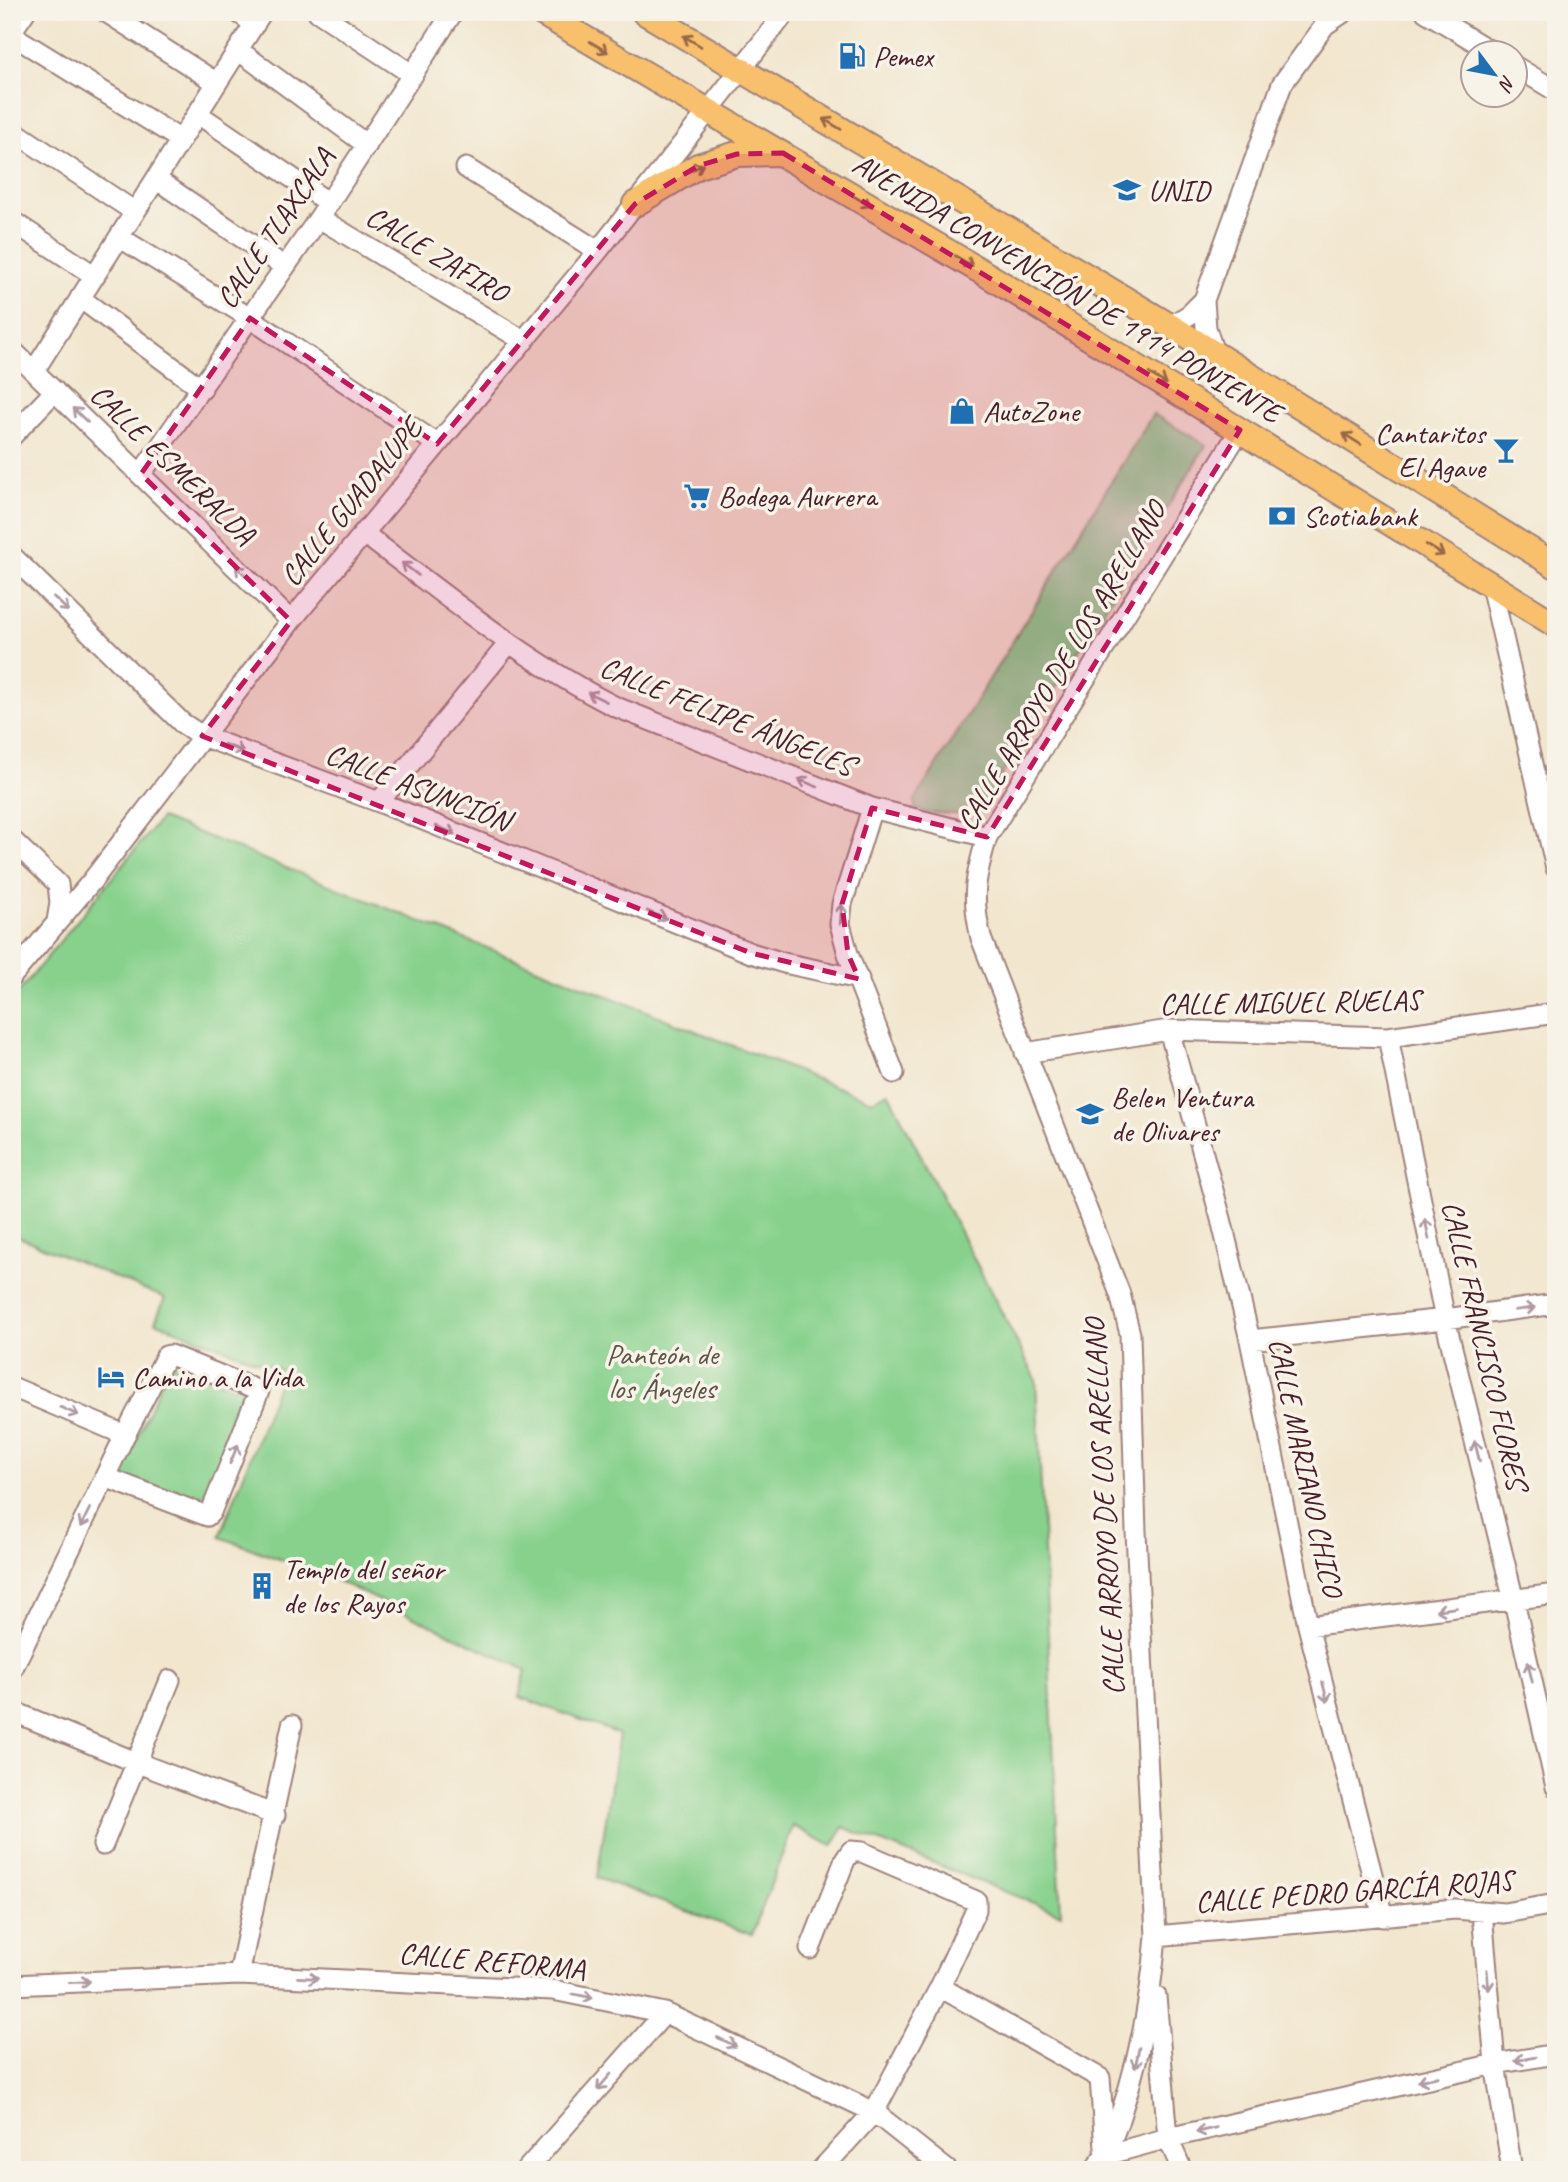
<svg xmlns="http://www.w3.org/2000/svg" width="1568" height="2182" viewBox="0 0 1568 2182" font-family="Caveat,sans-serif">
<rect width="100%" height="100%" fill="#f7f3e8"/>
<filter id="ink" filterUnits="userSpaceOnUse"><feTurbulence type="fractalNoise" baseFrequency=".0143" numOctaves="2"/><feDisplacementMap in="SourceGraphic" scale="14" xChannelSelector="R" yChannelSelector="G"/><feConvolveMatrix kernelMatrix="1 2 1 2 8 2 1 2 1" color-interpolation-filters="sRGB"/></filter>
<filter id="wash" filterUnits="userSpaceOnUse"><feTurbulence type="fractalNoise" baseFrequency=".00686" numOctaves="4" result="noise"/><feDisplacementMap in="SourceGraphic" scale="28" xChannelSelector="R" yChannelSelector="G"/><feGaussianBlur stdDeviation="1.57" result="paint"/><feColorMatrix in="noise" values="0 0 0 0 0 0 0 0 0 0 0 0 0 0 0 0 0 1.4 0 .05"/><feComposite in="paint" operator="in"/></filter>
<g filter="url(#wash)">
<rect width="100%" height="100%" fill="#f2e6ce"/>
<!-- green -->
<path fill="#88d18d" stroke="#69785c" stroke-width="2" d="M1153,414l53,31 -229,370 -49,-2 -13,-4v-9z
M161,818l711,283 16,-9 148,287 25,535 -218,-87 -11,19 -39,-20 -41,109 -155,-57 22,-144 -100,-37 7,-27 -190,-90 -116,-43 63,-166 -128,-49 10,-24 -151,-63 -2,2v-237z
M170,1363l83,31 -49,117 -85,-33z"/>
</g>
<g filter="url(#ink)">
<g fill="none" stroke-linecap="round" stroke-linejoin="round">
<defs>
<path id="minor" d="M106,12l111,71
M237,12l18,12
M318,12l95,63
M1426,12l66,40
M12,31l13,-19
M12,35l169,105
M238,50l129,95
M1516,67l40,24
M198,114l131,89
M12,130l123,82
M466,168l132,83
M156,179l129,88
M319,218l205,123
M12,221l83,55
M119,237l131,81 187,126
M80,298l122,91
M1204,300l2,28 8,25
M1170,326l19,-11 15,-15 78,-216 43,-59 19,-13
M12,350l279,271
M34,371l228,-359
M12,436l43,-45
M141,474l178,-256 134,-206
M363,533c81,61 161,128 253,174l256,101 115,29
M12,556l170,167 20,13 177,66 372,151 33,10 75,16
M1491,585l65,283
M379,802l130,-159
M872,808l-30,96 -2,20 8,30 46,119
M12,840l46,44 2,19 -3,18
M12,976l80,-95 199,-260 307,-370 188,-239
M1169,1030l52,189 29,121 58,286 75,291
M1388,1037l57,282 69,282 42,186
M1025,1053l144,-23 219,7 168,-24
M1250,1340l195,-21 111,-15
M12,1387l113,48
M1308,1626l248,-32
M12,1670l113,-235 41,-79 4,-1 89,36 -48,121 -4,4 -102,-39
M12,1711l126,52 137,52
M103,1845l67,-165
M1482,1912l13,152 17,106
M1156,1936l299,-27 49,4 52,-9
M810,1949l35,-89 6,-9 11,1 114,49v9l-36,77 -66,125 -53,58
M239,1975l53,-250
M12,1985l227,-10 314,15 112,23 209,99 73,58
M940,1987l160,91 5,71
M1156,1996l12,142 14,32
M1106,2155c28,-70 44,-144 50,-219l-20,-404 -6,-198 -10,-40 -139,-356c-10,-42 -6,-60 6,-101l253,-407
M12,2169l1,1
M526,2170l139,-157
M1094,2170l12,-15 62,-17 327,-74 61,-10"/>
<path id="major" d="M540,12l449,264 567,349
M644,12l526,314 386,240
M635,204l63,-38 39,-12 42,-1"/>
</defs>
<!-- minor casing -->
<use href="#minor" stroke="#9e827c" stroke-width="23"/>
<!-- major casing -->
<use href="#major" stroke="#9e827c" stroke-width="28"/>
<!-- minor -->
<use href="#minor" stroke="#fff" stroke-width="19"/>
<!-- major -->
<use href="#major" stroke="#f8bf6c" stroke-width="24"/>
</g>
<!-- one-way arrows -->
<defs><path id="oneway-shaft" d="M-6 0H5M1.5-3L5.5 0L1.5 3" fill="none" stroke-width="1.6" stroke-linecap="round" stroke-linejoin="round" transform="scale(1.75)"/></defs>
<g stroke="#986748">
<use href="#oneway-shaft" transform="translate(692 41) rotate(-149)"/>
<use href="#oneway-shaft" transform="translate(599 47) rotate(31)"/>
<use href="#oneway-shaft" transform="translate(832 124) rotate(-149)"/>
<use href="#oneway-shaft" transform="translate(694 169) rotate(-26)"/>
<use href="#oneway-shaft" transform="translate(862 201) rotate(31)"/>
<use href="#oneway-shaft" transform="translate(964 261) rotate(31)"/>
<use href="#oneway-shaft" transform="translate(1158 379) rotate(32)"/>
<use href="#oneway-shaft" transform="translate(1352 439) rotate(-148)"/>
<use href="#oneway-shaft" transform="translate(1435 550) rotate(32)"/>
</g>
<g stroke="#ae9aa0">
<use href="#oneway-shaft" transform="translate(80 415) rotate(-136)"/>
<use href="#oneway-shaft" transform="translate(410 569) rotate(-143)"/>
<use href="#oneway-shaft" transform="translate(243 573) rotate(-136)"/>
<use href="#oneway-shaft" transform="translate(61 604) rotate(44)"/>
<use href="#oneway-shaft" transform="translate(597 697) rotate(-154)"/>
<use href="#oneway-shaft" transform="translate(234 748) rotate(21)"/>
<use href="#oneway-shaft" transform="translate(808 783) rotate(-158)"/>
<use href="#oneway-shaft" transform="translate(446 830) rotate(22)"/>
<use href="#oneway-shaft" transform="translate(841 914) rotate(-86)"/>
<use href="#oneway-shaft" transform="translate(657 915) rotate(22)"/>
<use href="#oneway-shaft" transform="translate(1427 1229) rotate(-101)"/>
<use href="#oneway-shaft" transform="translate(1525 1309) rotate(-8)"/>
<use href="#oneway-shaft" transform="translate(69 1411) rotate(23)"/>
<use href="#oneway-shaft" transform="translate(1477 1451) rotate(-104)"/>
<use href="#oneway-shaft" transform="translate(234 1454) rotate(-67)"/>
<use href="#oneway-shaft" transform="translate(85 1518) rotate(116)"/>
<use href="#oneway-shaft" transform="translate(1446 1609) rotate(173)"/>
<use href="#oneway-shaft" transform="translate(1530 1672) rotate(-103)"/>
<use href="#oneway-shaft" transform="translate(1325 1692) rotate(76)"/>
<use href="#oneway-shaft" transform="translate(308 1978) rotate(3)"/>
<use href="#oneway-shaft" transform="translate(1488 1980) rotate(85)"/>
<use href="#oneway-shaft" transform="translate(80 1982) rotate(-3)"/>
<use href="#oneway-shaft" transform="translate(583 1996) rotate(11)"/>
<use href="#oneway-shaft" transform="translate(727 2042) rotate(25)"/>
<use href="#oneway-shaft" transform="translate(1137 2058) rotate(101)"/>
<use href="#oneway-shaft" transform="translate(1525 2059) rotate(170)"/>
<use href="#oneway-shaft" transform="translate(1428 2079) rotate(167)"/>
<use href="#oneway-shaft" transform="translate(604 2082) rotate(131)"/>
<use href="#oneway-shaft" transform="translate(1206 2130) rotate(167)"/>
</g>
</g>
<!-- marked area -->
<path fill="#c2185b" fill-opacity="0.2" stroke="#c2185b" stroke-width="5" stroke-dasharray="14 9" stroke-linejoin="round" d="M783,153l457,277 -253,407 -115,-29 -30,96 6,50 11,25 -108,-26 -549,-217 89,-115 -150,-147 109,-156 187,126 198,-240 63,-38 39,-12z"/>
<!-- icons -->
<defs>
<symbol id="fuel-bare" viewBox="-9 -9 18 18"><path d="M-5.5-6h7V0h2V4h1.3V-2.5L3-4.5l.8-.8L6-3V5H2.5V1h-1V6h-7ZM-4.2-4.7v3.2H.2V-4.7Z" fill="#1f6fb2" stroke="#f7f3e8" stroke-width="2.5" paint-order="stroke"/></symbol>
<symbol id="university-bare" viewBox="-9 -9 18 18"><path d="M0-5L7-2L0 1L-7-2ZM-4 1L0 2.5L4 1V4Q0 6-4 4Z" fill="#1f6fb2" stroke="#f7f3e8" stroke-width="2.5" paint-order="stroke"/></symbol>
<symbol id="shop-bare" viewBox="-9 -9 18 18"><path d="M-5-2.5h2.3a2.7 3.5 0 0 1 5.4 0H5L5.5 6h-11ZM-1.5-2.5h3a1.5 2.3 0 0 0-3 0Z" fill="#1f6fb2" stroke="#f7f3e8" stroke-width="2.5" paint-order="stroke"/></symbol>
<symbol id="bar-bare" viewBox="-9 -9 18 18"><path d="M-6-5H6L.8 .8V4.5H3.5V6h-7V4.5H-.8V.8Z" fill="#1f6fb2" stroke="#f7f3e8" stroke-width="2.5" paint-order="stroke"/></symbol>
<symbol id="supermarket-bare" viewBox="-9 -9 18 18"><path d="M-6-5.5h2.5l.6 2H6L4.5 2H-2.5L-4.4-4H-6ZM-1.5 3.2a1.3 1.3 0 1 0 .1 0ZM3 3.2a1.3 1.3 0 1 0 .1 0Z" fill="#1f6fb2" stroke="#f7f3e8" stroke-width="2.5" paint-order="stroke"/></symbol>
<symbol id="bank-bare" viewBox="-9 -9 18 18"><path d="M-6-4H6V4H-6ZM0-2.3a2.3 2.3 0 1 0 0 4.6a2.3 2.3 0 1 0 0-4.6Z" fill="#1f6fb2" stroke="#f7f3e8" stroke-width="2.5" paint-order="stroke"/></symbol>
<symbol id="school-bare" viewBox="-9 -9 18 18"><path d="M0-5L7-2L0 1L-7-2ZM-4 1L0 2.5L4 1V4Q0 6-4 4Z" fill="#1f6fb2" stroke="#f7f3e8" stroke-width="2.5" paint-order="stroke"/></symbol>
<symbol id="hotel-bare" viewBox="-9 -9 18 18"><path d="M-6-4.5h1.5V1H6V5H4.5V3h-9V5H-6ZM-4 0a1.8 1.8 0 1 1 3.6 0ZM.5 0V-2.5h3Q6-2.5 6 0Z" fill="#1f6fb2" stroke="#f7f3e8" stroke-width="2.5" paint-order="stroke"/></symbol>
<symbol id="building-bare" viewBox="-9 -9 18 18"><path d="M-4-6H4V6H1V3H-1V6H-4ZM-2.5-4.3h1.7v1.8h-1.7ZM.8-4.3h1.7v1.8H.8ZM-2.5-1h1.7V.8h-1.7ZM.8-1h1.7V.8H.8Z" fill="#1f6fb2" stroke="#f7f3e8" stroke-width="2.5" paint-order="stroke"/></symbol>
</defs>
<g fill-rule="evenodd">
<use href="#fuel-bare" x="833" y="37" width="38" height="38"/>
<use href="#university-bare" x="1108" y="171" width="38" height="38"/>
<use href="#shop-bare" x="943" y="392" width="38" height="38"/>
<use href="#bar-bare" x="1487" y="431" width="38" height="38"/>
<use href="#supermarket-bare" x="678" y="477" width="38" height="38"/>
<use href="#bank-bare" x="1263" y="497" width="38" height="38"/>
<use href="#school-bare" x="1071" y="1095" width="38" height="38"/>
<use href="#hotel-bare" x="92" y="1358" width="38" height="38"/>
<use href="#building-bare" x="243" y="1567" width="38" height="38"/>
</g>
<g text-anchor="middle" stroke-width="7" stroke-linejoin="round" paint-order="stroke">
<!-- poi labels -->
<g font-size="30" fill="#4a1f2b" stroke="#f7f3e8" text-anchor="start">
<text x="873" y="66">Pemex</text>
<text x="1148" y="200">UNID</text>
<text x="983" y="421">AutoZone</text>
<text x="1485" y="443" text-anchor="end">Cantaritos<tspan x="1485" dy="34">El Agave</tspan></text>
<text x="718" y="506">Bodega Aurrera</text>
<text x="1303" y="526">Scotiabank</text>
<text x="1111" y="1107">Belen Ventura<tspan x="1111" dy="34">de Olivares</tspan></text>
<text x="132" y="1387">Camino a la Vida</text>
<text x="283" y="1579">Templo del señor<tspan x="283" dy="34">de los Rayos</tspan></text>
</g>
<!-- street labels -->
<g font-size="30" fill="#4a1f2b" stroke="#f7f3e8">
<text transform="translate(275 228) rotate(-56)" y="10">CALLE TLAXCALA</text>
<text transform="translate(437 254) rotate(31)" y="10">CALLE ZAFIRO</text>
<text transform="translate(1067 288) rotate(31)" y="10">AVENIDA CONVENCIÓN DE 1914 PONIENTE</text>
<text transform="translate(173 464) rotate(44)" y="10">CALLE ESMERALDA</text>
<text transform="translate(351 502) rotate(-51)" y="10">CALLE GUADALUPE</text>
<text transform="translate(1061 666) rotate(-59)" y="10">CALLE ARROYO DE LOS ARELLANO</text>
<text transform="translate(727 716) rotate(22)" y="10">CALLE FELIPE ÁNGELES</text>
<text transform="translate(418 787) rotate(21)" y="10">CALLE ASUNCIÓN</text>
<text transform="translate(1290 1002) rotate(-1)" y="10">CALLE MIGUEL RUELAS</text>
<text transform="translate(1485 1345) rotate(77)" y="10">CALLE FRANCISCO FLORES</text>
<text transform="translate(1306 1467) rotate(78)" y="10">CALLE MARIANO CHICO</text>
<text transform="translate(1104 1507) rotate(-93)" y="10">CALLE ARROYO DE LOS ARELLANO</text>
<text transform="translate(1354 1891) rotate(-4)" y="10">CALLE PEDRO GARCÍA ROJAS</text>
<text transform="translate(492 1961) rotate(5)" y="10">CALLE REFORMA</text>
</g>
<!-- park labels -->
<g font-size="30" fill="#5d5448" stroke="#f7f3e8">
<text x="662" y="1364">Panteón de<tspan x="662" dy="34">los Ángeles</tspan></text>
</g>
</g>
<!-- margin -->
<rect width="1568" height="2182" fill="none" stroke="#f7f3e8" stroke-width="42"/>
<!-- north arrow -->
<g transform="translate(1494 74) rotate(122)"><circle r="33" fill="#f7f3e8" stroke="#b29e9c" stroke-width="2"/>
<path d="M0-5L12 26L0 18L-12 26Z" fill="#1f6fb2"/>
<text y="-10" font-size="19" font-weight="bold" text-anchor="middle" fill="#4a1f2b">N</text>
</g>
</svg>
